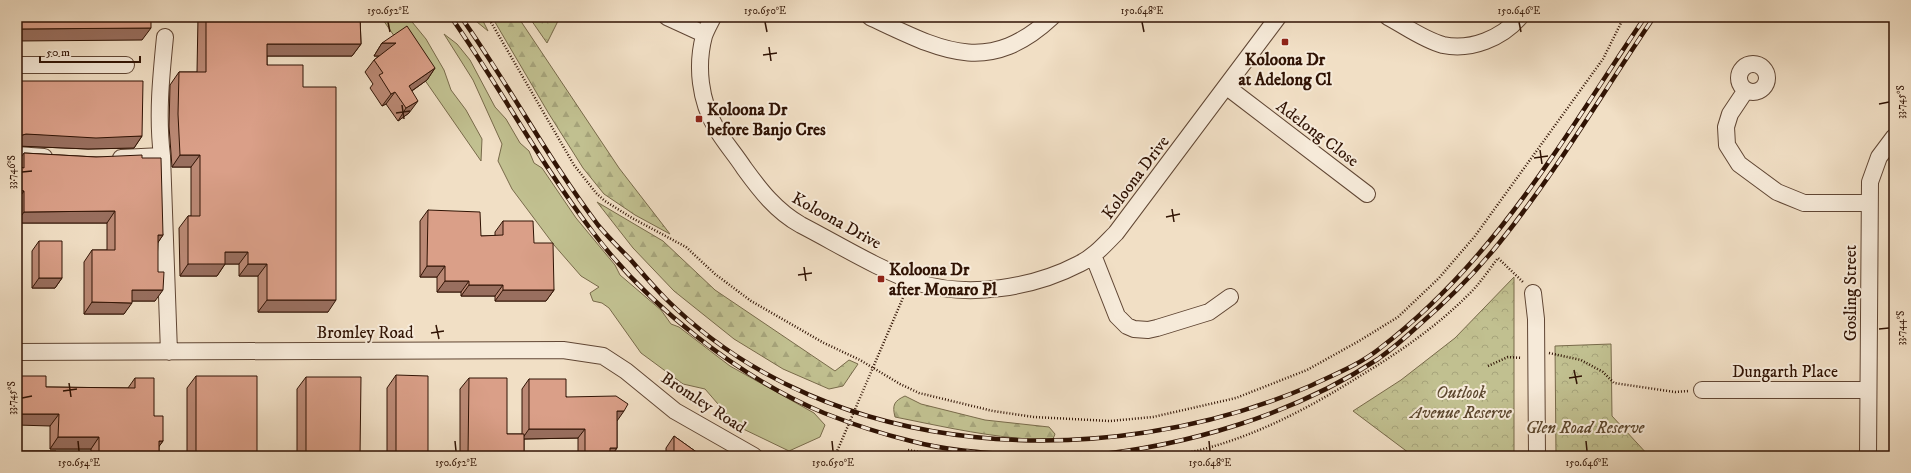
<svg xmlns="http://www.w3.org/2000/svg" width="1911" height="473" viewBox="0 0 1911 473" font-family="'IM FELL DW Pica',serif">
<defs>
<pattern id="forest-firs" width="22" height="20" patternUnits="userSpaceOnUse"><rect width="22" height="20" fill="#c1c090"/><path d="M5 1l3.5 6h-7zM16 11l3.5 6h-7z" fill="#a6a47b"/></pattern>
<pattern id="park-crowns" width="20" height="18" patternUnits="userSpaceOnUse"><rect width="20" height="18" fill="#c1c090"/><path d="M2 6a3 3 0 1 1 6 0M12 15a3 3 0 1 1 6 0" fill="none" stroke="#a6a47b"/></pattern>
</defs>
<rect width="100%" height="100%" fill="#f1dfc5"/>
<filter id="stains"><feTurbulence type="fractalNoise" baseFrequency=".005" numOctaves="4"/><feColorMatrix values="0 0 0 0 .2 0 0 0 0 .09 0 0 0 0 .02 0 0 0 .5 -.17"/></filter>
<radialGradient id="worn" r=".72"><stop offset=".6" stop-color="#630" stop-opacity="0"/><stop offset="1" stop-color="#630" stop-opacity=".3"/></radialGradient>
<!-- green -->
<path fill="#c1c090" stroke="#786a4a" d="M381,17h27l18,22 18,31 7,20 15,20 16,29 -1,22z
M471,17h10l7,14z
M444,34l13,10 13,16 25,47 11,12 14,24 9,8 5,12 8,5 34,50 39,47 5,10 41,35 10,14 8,3 51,39 84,47 11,12 -5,12 -31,14 -52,-25 -32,-37 -22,-5 -42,-31 -32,-45 -7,-5 -9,-2 -3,-8 9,-6 -18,-11 -27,-31 -42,-56 -14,-28 4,-17 -29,-64z"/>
<!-- forest -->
<path fill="url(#forest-firs)" stroke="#786a4a" d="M492,17h26l101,151 51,66 -35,-19 -31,-21 -21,-26 -34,-54z
M597,202l66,39 52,49 120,81 14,-11 9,4 -15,22 -14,3 -46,-20 -49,-30 -60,-48 -41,-43z
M905,396l16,8 64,16 64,7 6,7 -2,5c-12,3 -25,0 -37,-1 -41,-4 -81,-13 -121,-21 -3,-12 -1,-16 10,-21z"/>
<!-- park -->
<path fill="url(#park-crowns)" stroke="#786a4a" d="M529,17h31l-13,26z
M1514,277v174l-5,5h-96l-60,-45 48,-31 54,-42z
M1611,344l1,72 37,40h-93l-1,-110z"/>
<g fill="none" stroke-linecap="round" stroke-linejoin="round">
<defs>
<path id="minor" d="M667,17l37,17
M713,17c-3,6 -7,13 -9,19 -8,30 -4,65 12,92 8,14 19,26 28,40 16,22 32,43 57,57 37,19 80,46 118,58 50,15 114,5 160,-19 15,-7 26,-20 37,-31l162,-216
M870,17c69,32 117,61 182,0
M1388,17c17,9 36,23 55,28 28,6 59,-7 77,-28
M1739 78a14 14 0 1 1 28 0a14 14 0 1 1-28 0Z
M17,65h109
M1227,87l140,107
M1746,90l-16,24 -4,13 1,18 12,19 38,28 27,11h65
M17,155l27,2
M162,156c-5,-40 -1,-79 3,-119
M121,158l41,-2 7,196
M1093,255l24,61 10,10 7,3 14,1 9,-2 52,-16 21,-15
M1533,293l3,26 1,137
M17,352l546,-2 40,6 23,15 49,40 79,45
M1702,390h166
M1868,456l2,-274 9,-25 15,-20"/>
</defs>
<!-- minor casing -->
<use href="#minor" stroke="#604634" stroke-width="18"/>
<!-- path -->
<path stroke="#301304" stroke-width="2.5" stroke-dasharray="1 2" stroke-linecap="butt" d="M488,17l86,148 22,28 9,8 27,17 54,29 29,27 36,27 73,42 36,17 40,24 19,9 74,18 41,6 76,4 43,-4 83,-19 71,-28 52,-29 39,-24 41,-39 36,-42 128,-177 21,-42
M1549,353l32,7 22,12 11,11 61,9 14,-1
M1488,366l20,-9 14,1
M908,450l35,6
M835,456l70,-163
M1171,456c68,-11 132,-44 189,-80 38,-23 76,-49 107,-80 12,-11 21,-25 31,-38l26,25"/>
<!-- minor -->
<use href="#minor" stroke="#f6ead9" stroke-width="16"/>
<defs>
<path id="rail" d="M451,17c49,70 89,146 141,214 55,74 146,146 232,182 28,11 58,21 87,28 37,10 76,12 114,15
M461,17c48,68 87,142 137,208 10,12 21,23 32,34 12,14 24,28 36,40 166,165 441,174 644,87 23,-11 49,-21 69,-37 118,-90 184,-211 266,-332
M1086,456c101,-10 207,-41 292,-97 14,-10 28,-22 41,-34 29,-25 57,-53 81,-83 57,-71 103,-150 154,-225"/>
</defs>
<!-- rail casing -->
<use href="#rail" stroke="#301304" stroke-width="4.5"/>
<!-- rail -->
<use href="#rail" stroke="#f6ead9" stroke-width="3" stroke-dasharray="9" stroke-linecap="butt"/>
</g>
<!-- wall -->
<path fill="#bb8975" stroke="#301304" d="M198,17h162l1,27 -9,12h-85v9l36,22 25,225h-70v-36h-19v-12h-14l-8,12h-37l-1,-48 9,-12h3v-49h-19l-3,-41 1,-41 9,-13h18z
M382,43l53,25 -8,12 -15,11 -3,22 -11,8 -12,-17 -4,2 -12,-18 3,-4 -8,-12 9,-12 5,-4h-5z
M17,81l125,55 -8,12 -46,1 -71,-3z
M24,153l72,4 46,1 21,77 -5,7 -3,59h-23l-8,13h-40v-52l8,-12h15v-27h-90v-60z
M428,210l53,26h14v-4l8,-11 31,22 20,47 -8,11h-51v-5h-34v-4h-24v-15h-17v-56z
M39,241l23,37 -7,10h-23v-37z
M396,375l32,81h-41v-68z
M196,376l61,80h-70v-68z
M306,377l54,79h-63v-67z
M135,378l19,38 9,25 -4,5v10h-68v-7h-41v-23l-4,-39 82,1z
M469,378l38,56h15v-45l7,-10 88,42v27l-6,8h-33v-18l-54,1v17h-64v-67z
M674,436l28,20h-36v-8z"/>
<!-- shaded-wall -->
<path fill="#996f5f" stroke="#301304" d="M151,28l-9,12 -125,1v-12z
M382,43h14l-9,13h-13z
M267,44h94l-9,12h-93z
M435,68l-8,12 -27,19 9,-13z
M395,92l-9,12 -4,2 9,-12z
M418,101l-9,12 -11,8 8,-13z
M26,134l116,2 -8,12 -46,1 -71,-3v-7l2,-3z
M180,155h20l-9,12h-19z
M17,189l7,2 -7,10z
M115,211l-8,12h-90v-1l7,-10z
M158,235h5l-8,12z
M225,252h23l-9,12h-14l-8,12h-37l8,-12z
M248,264h19l-9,12h-19z
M427,266h18l-8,11h-17z
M39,278h23l-7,10h-23z
M445,281h24l-8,11h-24z
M469,285h34l-8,11h-34z
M132,290h31l-8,11h-31z
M503,290h51l-8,11h-51z
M267,300h69l-8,12h-70z
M92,302l40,1 -8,11h-40z
M617,411h7l-7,10h-7z
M17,414h42l-9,12 -33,-1z
M529,429h56l-7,9 -56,1z
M58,437h41l-8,12h-41z
M159,441h4l-8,11z
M610,448h7l-6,8h-7z"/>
<!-- building -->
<path fill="#da9f88" stroke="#301304" d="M17,17h134v11l-134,1z
M206,17h154l1,27h-94v21h36v22h33v213h-69v-36h-19v-12h-23v12h-37v-48h12v-61h-20l-2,-41 1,-42h27z
M407,26l28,42 -26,18 9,15 -12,7 -11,-16 -4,2 -12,-19 4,-2 -9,-13 22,-17h-14z
M17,81h126l-1,55 -46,2 -70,-4 -7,2v-7h-2z
M24,153l72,4 46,-2v3h19l2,77h-5v37h6l-1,18h-31v13l-40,-1v-52h23v-39l-91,1v-21l-7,-2v-23l7,2z
M428,210l52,2 1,24 22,-1v-14h30l1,22h19l1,47h-51v-5h-34v-4h-24v-15h-18z
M39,241h23v37h-23z
M17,270h1v36h-1z
M396,375l32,1v80h-32z
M17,376h29v11l89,1v-10h19v38h9v25h-4v15h-60v-19h-41l1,-23h-42z
M196,376h61v80h-61z
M306,377h55l-1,79h-54z
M469,378h38v56h17v22h-56z
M529,379h37v18l50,-1 12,8 -4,7h-7v37h-7v8h-25v-27h-56z
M674,436l28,20h-28z
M17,451h39v5h-39z"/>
<!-- ticks -->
<path fill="none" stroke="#301304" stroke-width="1.5" d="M388,22l2,10M765,22l2,10M1142,22l2,10M1519,22l2,10M769,47l2,14M763,55l14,-2M1879,104l10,-2M402,105l2,14M396,113l14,-2M1540,150l2,14M1534,158l14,-2M22,172l10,-1M1172,209l2,13M1166,217l14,-3M804,267l2,14M798,275l14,-2M436,325l3,14M1879,329l10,-1M431,333l13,-2M1574,370l3,14M1569,378l13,-2M69,383l2,14M63,391l14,-2M22,398l10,-2M78,441l1,10M455,441l1,10M832,441l1,10M1209,441l1,10M1586,441l1,10"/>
<!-- markers -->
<g fill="#8f2418" stroke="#f6ead9" stroke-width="1.5">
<rect x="1281" y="38" width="8" height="8" rx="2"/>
<rect x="695" y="115" width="8" height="8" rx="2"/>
<rect x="877" y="275" width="8" height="8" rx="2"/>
</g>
<g text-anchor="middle" stroke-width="4" stroke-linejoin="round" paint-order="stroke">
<!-- poi labels -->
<g font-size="17" font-weight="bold" fill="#301304" stroke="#f6ead9" text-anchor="start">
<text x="1285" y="65" text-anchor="middle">Koloona Dr<tspan x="1285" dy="20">at Adelong Cl</tspan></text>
<text x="707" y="115">Koloona Dr<tspan x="707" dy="20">before Banjo Cres</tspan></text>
<text x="889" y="275">Koloona Dr<tspan x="889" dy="20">after Monaro Pl</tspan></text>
</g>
<!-- street labels -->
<g font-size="17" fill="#301304" stroke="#f6ead9">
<text transform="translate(1318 133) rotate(37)" y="6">Adelong Close</text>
<text transform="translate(1135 177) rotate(-53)" y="6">Koloona Drive</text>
<text transform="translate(837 220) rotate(29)" y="6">Koloona Drive</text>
<text transform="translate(1850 293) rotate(-90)" y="6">Gosling Street</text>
<text x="365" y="338">Bromley Road</text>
<text x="1785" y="377">Dungarth Place</text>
<text transform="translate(704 402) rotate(33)" y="6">Bromley Road</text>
</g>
<!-- park labels -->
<g font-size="17" font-style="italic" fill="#5c472e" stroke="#f6ead9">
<text x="1461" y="398">Outlook<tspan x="1461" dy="20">Avenue Reserve</tspan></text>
<text x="1585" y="433">Glen Road Reserve</text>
</g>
</g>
<!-- margin -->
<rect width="1911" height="473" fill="none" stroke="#f1dfc5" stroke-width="44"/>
<!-- scale -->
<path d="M40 56v6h100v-6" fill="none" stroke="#301304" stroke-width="2"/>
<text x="46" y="56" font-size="12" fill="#301304" stroke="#f6ead9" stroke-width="3" paint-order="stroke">50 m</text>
<rect x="22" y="22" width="1867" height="429" fill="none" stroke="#301304" stroke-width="1.5"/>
<g font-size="10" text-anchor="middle" fill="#301304">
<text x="388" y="14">150.652°E</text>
<text x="765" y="14">150.650°E</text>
<text x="1142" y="14">150.648°E</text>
<text x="1519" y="14">150.646°E</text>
<text transform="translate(1900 102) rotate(-90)" y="4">33.745°S</text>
<text transform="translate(11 172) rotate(-90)" y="4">33.746°S</text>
<text transform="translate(1900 328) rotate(-90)" y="4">33.744°S</text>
<text transform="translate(11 398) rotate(-90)" y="4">33.745°S</text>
<text x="79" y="466">150.654°E</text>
<text x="456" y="466">150.652°E</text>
<text x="833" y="466">150.650°E</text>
<text x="1210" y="466">150.648°E</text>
<text x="1587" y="466">150.646°E</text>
</g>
<rect width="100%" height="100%" filter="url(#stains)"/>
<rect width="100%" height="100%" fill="url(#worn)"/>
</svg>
